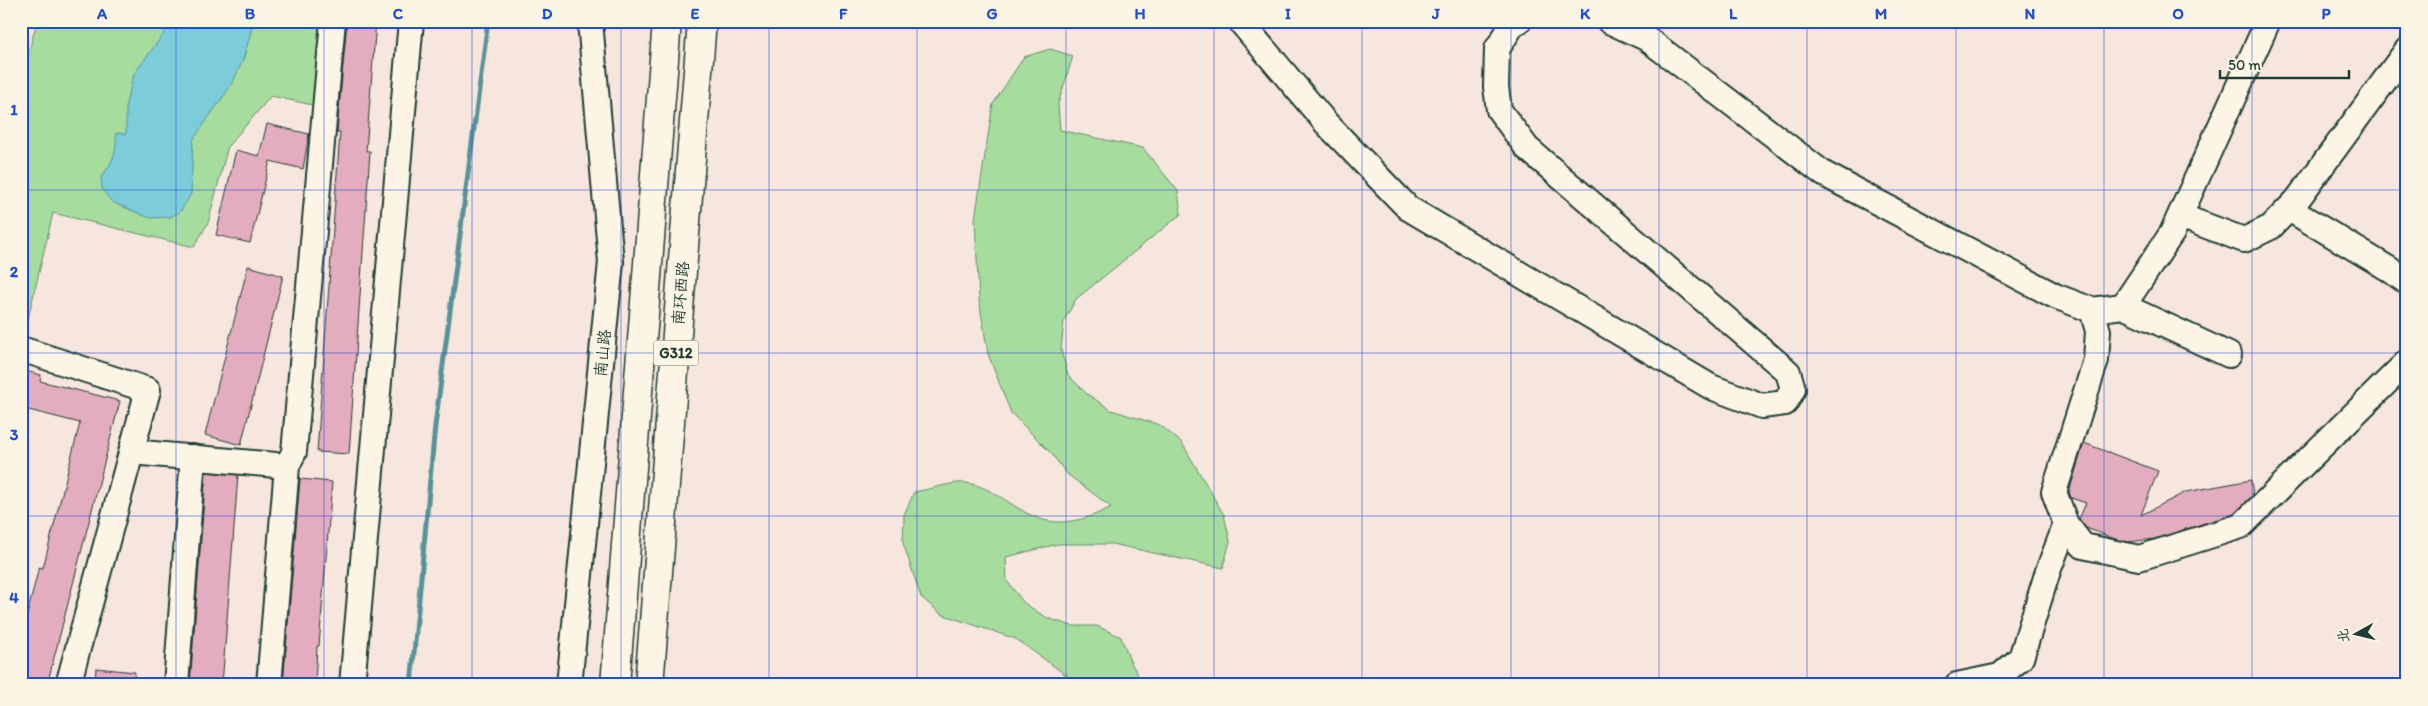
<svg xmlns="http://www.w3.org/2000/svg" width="2428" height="706" viewBox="0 0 2428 706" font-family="Itim,'LXGW WenKai TC',sans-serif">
<rect width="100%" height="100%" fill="#f7e6dd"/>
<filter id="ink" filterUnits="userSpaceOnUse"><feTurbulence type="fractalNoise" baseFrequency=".02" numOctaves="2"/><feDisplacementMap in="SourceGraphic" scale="10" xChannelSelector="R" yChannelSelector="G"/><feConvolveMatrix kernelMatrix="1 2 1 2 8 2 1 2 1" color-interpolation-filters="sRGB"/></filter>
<g filter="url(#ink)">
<!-- green -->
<path fill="#a7dc9f" stroke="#638c6a" d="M37,21h289l-9,85 -46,-10 -43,50 -20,77 -14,24 -141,-34 -27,114 -5,-1v-245z
M1050,49l23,7 -15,48 2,26 83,18 35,43 3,23 -105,85 -12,22 -3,29 7,25 19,19 24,16 49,15 22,18 42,72 6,26 -7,27 -111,-24h-54l-52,13 1,24 17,22 23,15 25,8h25l24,11 9,24 14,24h-64l-64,-46 -75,-25 -20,-17 -18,-54 1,-28 10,-23c14,-2 40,-11 53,-9 26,4 44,24 68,34 25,11 54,2 76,-10l-44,-33 -16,-21 -40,-40 -23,-59 -9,-55 -4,-80 18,-115 31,-47z"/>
<!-- water -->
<path fill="#7dccda" stroke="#579398" d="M173,21h81l-11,39 -11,24 -39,56 -2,54 -11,18 -10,5 -20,1 -38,-16 -10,-13 -1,-12c12,-14 16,-25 15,-44l10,1v-31l8,-29z"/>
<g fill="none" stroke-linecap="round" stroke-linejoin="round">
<!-- stream -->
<path stroke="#579398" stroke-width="5" d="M411,685l24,-259 53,-405"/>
</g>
<!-- building -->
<path fill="#e4acbf" stroke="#1f3d34" d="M347,21h29l-10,130h4l-21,303 -32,-2 23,-320h-3z
M267,124l42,10 -6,35 -33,-8 -20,82 -34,-8 20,-85 23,6z
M248,266l35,10 -42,169 -36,-10z
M21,370l20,5 -1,6 80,20 -73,284h-26v-46l18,-72 4,1 37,-145 -59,-15z
M2084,443l74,28 -17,44 45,-23 65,-12 2,15 -19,19 -80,25 -26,3 -13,-3 -29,-11 -7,-9 7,-16 -15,-5 -2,-6z
M206,472l32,3 -16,210h-32z
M300,479l32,3 -13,164h-2l-2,39h-32z
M96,668l39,4 -2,13h-38z"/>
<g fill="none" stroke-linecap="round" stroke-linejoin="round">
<defs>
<path id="minor" d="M1240,21l86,102 82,85 303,179 51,19 23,-3 8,-14 -5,-17 -261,-224 -28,-38 -3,-23 1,-38 16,-25 6,-3
M1609,21l37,17 178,136 231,122 37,14 6,21 -2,29 -42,132 12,32 17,22 56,12 102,-32 166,-164
M2289,209l100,60 18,13
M2180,216l64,24 27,-13 26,-27 110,-150
M2123,306l106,49
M2092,310l31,-4 49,-73 96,-212
M21,349l127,41 -80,295
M131,452l156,14 -18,219
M287,466l7,-14 39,-431
M176,685l17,-228
M352,685l59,-664
M569,685l42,-423 -21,-241
M1957,685l43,-9 21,-18 27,-87 18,-47"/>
<path id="highway" d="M615,685l52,-664
M649,685l53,-664"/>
</defs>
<!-- minor casing -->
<use href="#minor" stroke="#1f3d34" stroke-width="28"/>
<!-- highway casing -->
<use href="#highway" stroke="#1f3d34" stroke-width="31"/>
<!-- minor -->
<use href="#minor" stroke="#fcf5e5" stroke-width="24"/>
<!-- highway -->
<use href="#highway" stroke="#fcf5e5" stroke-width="28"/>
</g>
</g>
<!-- grid -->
<path fill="none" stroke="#1d4ed8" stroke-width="1" stroke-opacity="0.55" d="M176,21v664M324,21v664M472,21v664M621,21v664M769,21v664M917,21v664M1066,21v664M1214,21v664M1362,21v664M1511,21v664M1659,21v664M1807,21v664M1956,21v664M2104,21v664M2252,21v664M21,190h2386M21,353h2386M21,516h2386"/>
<g text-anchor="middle" stroke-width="4" stroke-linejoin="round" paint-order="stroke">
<!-- shield labels -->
<rect fill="#fcf5e5" stroke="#617469" stroke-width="1" x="653.5" y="340.5" width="45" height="25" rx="4"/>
<g font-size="15" font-weight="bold" fill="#1f3d34">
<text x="676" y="358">G312</text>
</g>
<!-- street labels -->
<g font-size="16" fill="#1f3d34" stroke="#fcf5e5">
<text transform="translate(680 293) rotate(-85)" y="6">南环西路</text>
<text transform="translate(602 353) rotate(-84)" y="6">南山路</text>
</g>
</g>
<!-- margin -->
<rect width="2428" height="706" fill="none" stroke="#fcf5e5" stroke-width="55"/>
<!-- north arrow -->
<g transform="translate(2356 634) rotate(262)" stroke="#fcf5e5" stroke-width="4" paint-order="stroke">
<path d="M0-4L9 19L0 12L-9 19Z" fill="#1f3d34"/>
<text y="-8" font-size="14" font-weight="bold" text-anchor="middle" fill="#1f3d34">北</text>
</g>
<!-- scale -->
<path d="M2220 70v8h129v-8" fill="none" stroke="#1f3d34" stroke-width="2.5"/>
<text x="2228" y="70" font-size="15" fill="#1f3d34" stroke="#fcf5e5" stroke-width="4" paint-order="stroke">50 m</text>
<rect x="28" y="28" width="2372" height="650" fill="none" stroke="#1d4ed8" stroke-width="2"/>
<g font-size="16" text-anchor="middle" font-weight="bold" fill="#1d4ed8">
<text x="102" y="19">A</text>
<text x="250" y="19">B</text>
<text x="398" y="19">C</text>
<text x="547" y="19">D</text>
<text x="695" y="19">E</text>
<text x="843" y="19">F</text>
<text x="992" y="19">G</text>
<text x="1140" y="19">H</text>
<text x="1288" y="19">I</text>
<text x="1436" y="19">J</text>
<text x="1585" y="19">K</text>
<text x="1733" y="19">L</text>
<text x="1881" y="19">M</text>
<text x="2030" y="19">N</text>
<text x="2178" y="19">O</text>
<text x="2326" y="19">P</text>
<text x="14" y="115">1</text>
<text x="14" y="277">2</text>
<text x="14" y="440">3</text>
<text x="14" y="603">4</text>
</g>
</svg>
